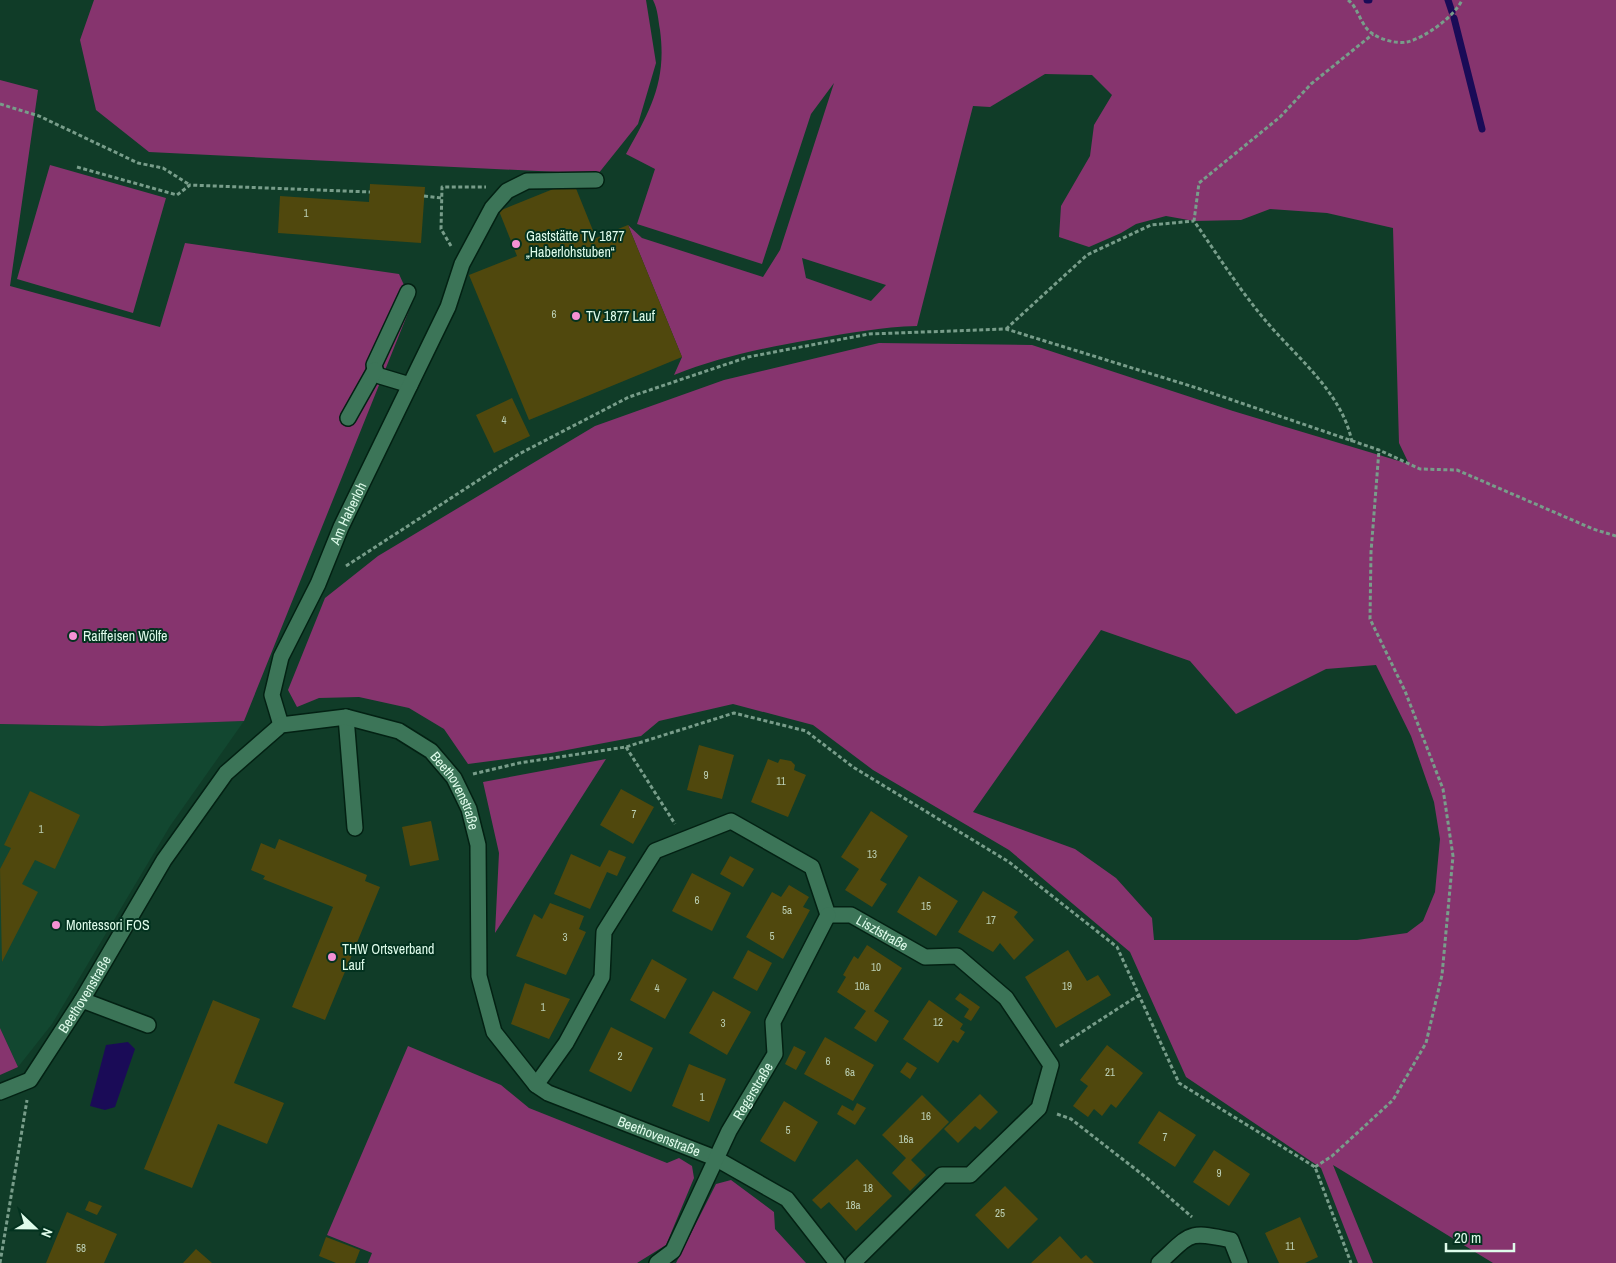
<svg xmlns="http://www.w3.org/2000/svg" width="1616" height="1263" viewBox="0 0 1616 1263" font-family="'Archivo Narrow',sans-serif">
<rect width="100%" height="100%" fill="#103c28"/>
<!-- built -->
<path fill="#124730" d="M244,721l-74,105 -118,198 -34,43 -18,-39v-304l102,2z"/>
<!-- green -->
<path fill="#86346e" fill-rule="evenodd" d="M94,0h552l10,63 -18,61 -40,50 -449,-22 -53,-42 -16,-70z
M653,0h963v1263h-123l-160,-98 40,98h-15l-37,-95 -135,-91 -56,-125 -121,-102 -136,-80 -60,-45 -80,-21 -74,17 -18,15 -90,17 -83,11 -24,-35 -35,-21 -50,-11 -40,1 -22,9 -9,-17 37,-92 53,-42 217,-130 129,-46 155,-37 153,2 201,66 176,53 -10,-21 -6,-215 -66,-15 -57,-4 -29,11 -47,1 -28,-5 -30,8 -15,9 -32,14 -30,-10 2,-31 29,-50 4,-31 18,-30 -20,-20 -47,-1 -55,33 -17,-1 -56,220c-35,1 -68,7 -102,13 -48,8 -96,18 -141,36l8,-18 -54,-132 14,13 121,39 17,-27 54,-167 -23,31 -49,150 -125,-40 18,-55 -29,-15c24,-43 41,-72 34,-124 -2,-11 -2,-20 -7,-30zM802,258l84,27 -15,16 -65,-23zM1101,630l89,31 46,53 90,-45 50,-4 35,71 23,66 6,37 -5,53 -12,29 -16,12 -50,7h-203l-2,-22 -36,-40 -41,-29 -102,-37z
M0,80l38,10 -28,196 150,41 25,-84 214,31 13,29 -168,418 -142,5 -102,-2z
M50,165l116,33 -33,115 -116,-34z
M606,759l-111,174 4,-80 -16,-71z
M0,1028l18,39 -18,8z
M408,1046l93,39 28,23 138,55 12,-5 13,8 2,12 -28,67 -29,18h-269l4,-10 -45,-18z
M731,1180l43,32 1,17 31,34h-130l40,-79z"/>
<!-- water -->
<path fill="#1a0b57" d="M128,1042l7,7 -20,58 -10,3 -15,-4 16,-61z"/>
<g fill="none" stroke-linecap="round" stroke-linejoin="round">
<!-- stream -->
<path stroke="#1a0b57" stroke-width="7" d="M1367,0h2
M1448,0l4,12
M1454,18l28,111"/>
</g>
<!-- building -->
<path fill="#50480d" d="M573,181l23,57 32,-13 54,132 -153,63 -60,-145 48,-19 -18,-45z
M370,184l55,3 -4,56 -143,-10 2,-37 89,6z
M512,398l18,38 -36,17 -18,-38z
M699,745l35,10 -12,44 -35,-9z
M768,759l10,4 2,-4 11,2 4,4 -1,5 12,5 -18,42 -37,-15z
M621,789l33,18 -21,37 -33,-19z
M30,791l50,24 -25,54 -20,-9 -13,24 16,8 -36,70 -2,-93 11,-21 -7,-3z
M871,811l37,25 -28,44 7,4 -15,23 -27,-17 14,-21 -18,-12z
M431,821l8,39 -29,6 -8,-39z
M279,839l88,36 -2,6 15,6 -55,133 -33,-13 41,-100 -70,-28 2,-3 -14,-6 10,-27 14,6z
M609,850l17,7 -9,19 -10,-4 -17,37 -36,-15 17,-40 29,13z
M730,856l24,13 -11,18 -23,-13z
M692,873l39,20 -19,38 -40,-20z
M919,876l39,25 -22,35 -39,-24z
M789,885l20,12 -6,10 7,3 -27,49 -37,-22 26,-45 9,5z
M983,891l35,21 -4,5 20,23 -20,20 -14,-17 -7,9 -35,-20z
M550,903l34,13 -5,13 7,3 -20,43 -50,-19 18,-42 8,5z
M867,945l35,23 -28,43 15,10 -13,21 -22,-14 12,-17 -29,-19 9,-15 -3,-2 11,-19 4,3z
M748,950l24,13 -15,28 -24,-13z
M1068,950l19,31 11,-6 13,20 -55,33 -31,-51z
M652,959l35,20 -22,40 -35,-19z
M525,983l45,16 -21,40 -38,-15z
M713,991l38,21 -24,43 -38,-22z
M960,993l20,14 -9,14 -7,-4 5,-8 -14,-10z
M213,1000l47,19 -26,64 50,20 -17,41 -49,-20 -26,64 -48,-19z
M929,1000l34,24 -3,5 5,3 -7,11 -5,-3 -15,23 -35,-24z
M611,1027l42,21 -22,44 -42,-21z
M825,1037l49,28 -21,36 -49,-27z
M1107,1045l36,28 -27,35 -5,-4 -9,12 -8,-7 -6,8 -15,-11 15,-20 -8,-6z
M794,1046l12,6 -10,18 -11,-6z
M907,1062l10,6 -7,11 -10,-7z
M689,1064l37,15 -17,43 -37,-16z
M980,1094l18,18 -18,18 -5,-4 -17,17 -14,-14z
M922,1095l27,27 -38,38 15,15 -16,16 -18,-18 14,-15 -24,-23z
M784,1101l34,21 -23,40 -35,-21z
M857,1103l9,5 -11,17 -18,-11 5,-9 11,6z
M1159,1111l37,24 -21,32 -37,-24z
M1214,1150l36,24 -21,32 -36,-24z
M857,1159l35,37 -36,35 -27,-29 -8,7 -9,-9z
M1005,1186l33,33 -30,30 -33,-34z
M89,1201l13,5 -5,9 -12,-5z
M67,1212l50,22 -13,29h-58z
M1300,1217l18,40 -13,6h-26l-14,-30z
M1060,1236l21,23 5,-4 8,8h-63z
M326,1237l34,13 -5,13h-19l-17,-7z
M196,1249l16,14h-29z"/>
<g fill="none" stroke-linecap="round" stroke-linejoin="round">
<defs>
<g id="minor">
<path d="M408,292l-34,73 2,8 4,3 30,9"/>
<path d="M348,418l27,-48"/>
<path d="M346,717l9,111"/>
<path id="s1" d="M281,725l-9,-30 9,-38 37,-73 23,-57 107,-220 14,-43 30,-56 15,-17 20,-10 69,-1"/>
<path d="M82,1000l66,25"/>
<path id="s2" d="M536,1085l30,-42 36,-66 2,-45 51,-81 76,-30 81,46 16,48h23l74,42 32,-1 49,42 45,67 -12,43 -69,67h-28l-89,88"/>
<path id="s3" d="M0,1092l30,-12 52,-80 82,-140 62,-87 55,-48 65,-8 53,14 32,20 23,27 15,31 9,36 1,131 15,56 42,53 12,8 167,65 72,41 50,64"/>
<path id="s4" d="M657,1263l16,-12 56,-120 46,-77 -2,-32 55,-107"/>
<path d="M1159,1263c32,-29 28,-33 72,-23l9,23"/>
</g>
</defs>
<!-- minor casing -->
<use href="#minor" stroke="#032113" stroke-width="18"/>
<!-- path -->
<path stroke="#789d8a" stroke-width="3" stroke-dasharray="4 2.5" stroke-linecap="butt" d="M1348,0c11,8 12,26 25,34 9,6 24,10 34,8 18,-4 48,-26 55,-42
M0,104l39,12 99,47 25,5 27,17
M77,167l100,28 13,-10 180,7
M424,196l18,2
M451,246l-10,-17 1,-42h44
M1006,329l81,-74 64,-30 43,-4
M1352,442c-10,-50 -56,-85 -87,-122 -26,-31 -48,-66 -71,-99l5,-38 81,-66 31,-33 62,-50
M346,566l173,-112 110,-57 119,-40 121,-23 137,-5 191,59 182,62 41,19 37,1 136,59 23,7
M626,747l49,77
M473,774l46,-11 107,-16 108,-34 72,18 47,36 156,95 108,85 62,136 136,84 36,96
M1060,1046l79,-51
M1057,1114l14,5 77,60 44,38
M1315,1167l17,-11 61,-56 33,-57 16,-68 11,-119 -10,-67 -38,-98 -35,-72 1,-67 8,-102
M0,1263l27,-163"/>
<!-- minor -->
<use href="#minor" stroke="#3c7558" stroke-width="15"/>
</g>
<!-- markers -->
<g fill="#f491d4" stroke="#03321f" stroke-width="2">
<circle cx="516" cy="244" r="5"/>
<circle cx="576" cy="316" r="5"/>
<circle cx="73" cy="636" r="5"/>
<circle cx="56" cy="925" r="5"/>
<circle cx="332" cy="957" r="5"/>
</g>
<g text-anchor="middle" stroke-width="4" stroke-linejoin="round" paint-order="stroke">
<!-- number labels -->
<g font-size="11" fill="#bbcfb4">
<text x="306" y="217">1</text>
<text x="554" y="318">6</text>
<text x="504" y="424">4</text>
<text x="706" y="779">9</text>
<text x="781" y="785">11</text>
<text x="634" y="818">7</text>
<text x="41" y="833">1</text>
<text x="872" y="858">13</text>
<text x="697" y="904">6</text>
<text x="926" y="910">15</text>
<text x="787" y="914">5a</text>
<text x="991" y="924">17</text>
<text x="772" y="940">5</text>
<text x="565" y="941">3</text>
<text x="876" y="971">10</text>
<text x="862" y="990">10a</text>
<text x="1067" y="990">19</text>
<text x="657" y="992">4</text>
<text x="543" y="1011">1</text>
<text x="938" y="1026">12</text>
<text x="723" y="1027">3</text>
<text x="620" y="1060">2</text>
<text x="828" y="1065">6</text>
<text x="850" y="1076">6a</text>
<text x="1110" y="1076">21</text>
<text x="702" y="1101">1</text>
<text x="926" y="1120">16</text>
<text x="788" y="1134">5</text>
<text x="1165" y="1141">7</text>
<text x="906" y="1143">16a</text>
<text x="1219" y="1177">9</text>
<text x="868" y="1192">18</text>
<text x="853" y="1209">18a</text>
<text x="1000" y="1217">25</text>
<text x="1290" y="1250">11</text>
<text x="81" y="1252">58</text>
</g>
<!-- poi labels -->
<g font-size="14" fill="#dffceb" stroke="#03321f" text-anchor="start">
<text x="526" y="241">Gaststätte TV 1877<tspan x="526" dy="16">„Haberlohstuben“</tspan></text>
<text x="586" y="321">TV 1877 Lauf</text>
<text x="83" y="641">Raiffeisen Wölfe</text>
<text x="66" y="930">Montessori FOS</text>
<text x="342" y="954">THW Ortsverband<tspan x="342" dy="16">Lauf</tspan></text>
</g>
<!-- street labels -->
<g font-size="14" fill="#dffceb" stroke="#03321f">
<text dy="5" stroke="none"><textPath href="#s1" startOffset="229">Am Haberloh</textPath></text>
<text dy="5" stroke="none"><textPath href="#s3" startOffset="675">Beethovenstraße</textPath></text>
<text dy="5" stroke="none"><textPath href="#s2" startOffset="552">Lisztstraße</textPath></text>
<text dy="5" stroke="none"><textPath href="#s3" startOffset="134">Beethovenstraße</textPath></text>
<text dy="5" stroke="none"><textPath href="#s4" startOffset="199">Regerstraße</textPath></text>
<text dy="5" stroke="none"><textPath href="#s3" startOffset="1125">Beethovenstraße</textPath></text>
</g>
</g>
<!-- north arrow -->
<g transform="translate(35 1228) rotate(112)" stroke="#03321f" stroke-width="4" paint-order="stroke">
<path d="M0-4L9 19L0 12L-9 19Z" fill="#dffceb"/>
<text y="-8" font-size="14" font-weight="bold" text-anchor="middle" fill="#dffceb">N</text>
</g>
<!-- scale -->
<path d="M1446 1243v8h68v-8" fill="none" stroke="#dffceb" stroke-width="2.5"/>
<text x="1454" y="1243" font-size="15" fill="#dffceb" stroke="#03321f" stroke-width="4" paint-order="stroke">20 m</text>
</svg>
